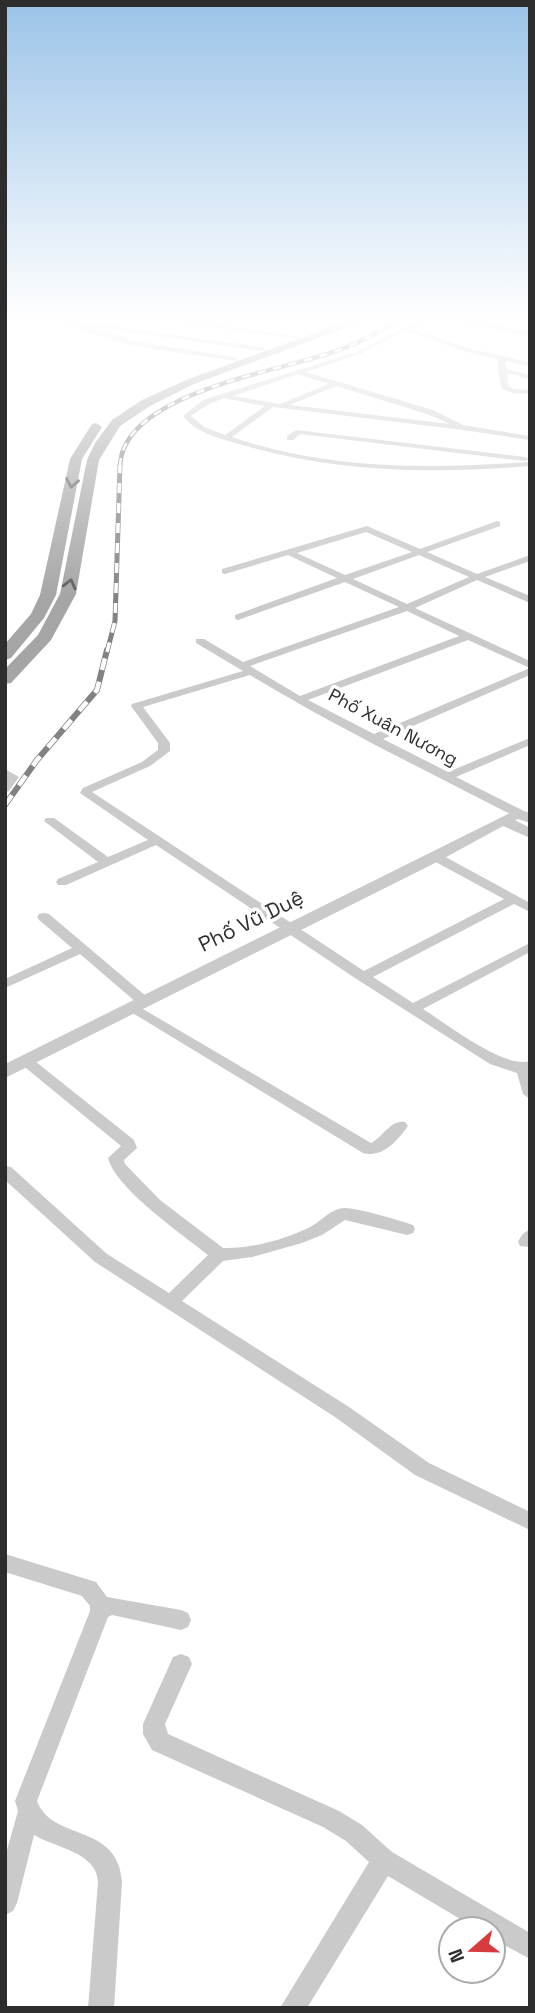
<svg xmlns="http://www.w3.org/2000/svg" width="535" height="2013" viewBox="0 0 535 2013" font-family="'Space Grotesk',sans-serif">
<rect width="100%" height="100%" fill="#fff"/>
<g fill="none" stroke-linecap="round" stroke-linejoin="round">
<!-- minor -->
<path fill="#cacaca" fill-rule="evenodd" d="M57,318l205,29 3,2 -3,2 -175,-25 53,16 98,16 -2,3c-56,-9 -130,-14 -179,-43z
M150,318h18l133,19 -3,2z
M423,318h8l-19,11 59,20 59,13v4l-25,-5 1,8 24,6v4l-23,-6 1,13 6,3 16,1v4l-17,-1 -11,-4 -4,-19v-11l-31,-7 -61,-21 -46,23 -55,18 128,38 30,15 67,11v4l-67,-10 -190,-23 -41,30c97,33 197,32 298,25v4c-99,8 -195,7 -291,-22 -20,-6 -43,-11 -56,-28l20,-16 153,-48zM298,374l31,10 -49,20 -47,-8zM336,386l91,28 23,10 -160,-19zM224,398l40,8h1l-40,29 -21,-8 -13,-11 18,-12z
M296,430l229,27 4,2 -4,2 -225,-27 -7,6h-6v-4z
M497,521l3,1v4l-73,26 50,22 53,-19v6l-45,16 45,19v7l-53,-23 -62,28 115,53v14l-147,64 65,33 82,-34v7l-74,32 66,33v6h-8c-89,-46 -178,-89 -264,-141l-107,32 27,36v8l-20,15 -58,26 272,179 140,-72 -72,-39 -2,-3 2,-3h8l90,49v9l-16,-8 -141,73 40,26 117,-60v9l-107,57c24,15 81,60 107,52v38l-7,-5 -6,-21 -27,-9 -132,-84 -202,-135 -90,40h-8l-2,-3 2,-3 40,-17 -54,-41 2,-3h8l54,39 40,-17 -68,-47 3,-5 59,-26 16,-12v-7l-27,-37 1,-2 111,-33 -47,-28v-4h8l39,23 156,-55 -54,-25 -107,38 -3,-1v-4l102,-37 -49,-23 -63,19 -3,-1v-4l145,-43 53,23zM366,532l46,20 -67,23 -48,-22zM419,555l50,22 -62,27 -54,-25zM407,611l52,25 -159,60 -50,-30zM468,640l62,28 -156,66 -66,-34z
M5,769l14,8 -10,14 -4,1z
M44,913l5,1 98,83 2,3 -2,3h-10l-57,-49 -75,34v-9l67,-31 -33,-28 -2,-3 2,-3z
M131,1002l240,141c12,-6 20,-24 34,-21l3,4c-11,15 -25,32 -45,27l-237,-144 -2,-3z
M26,1056l5,2 103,82 3,8 -13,12 1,4 35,36 63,48c28,1 64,-9 89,-22 10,-6 20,-18 33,-18 13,0 53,12 68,17l2,4 -2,4 -6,2 -62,-15 -23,15 -20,8 -50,14 -29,4 -41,40 167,106 80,56 101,49v18l-115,-55 -80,-58 -240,-155 -90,-82v-14l6,1 96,87 62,39 39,-38c-26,-21 -92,-66 -100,-97l13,-12 -100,-82 -2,-3z
M530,1230v17l-10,-1 -2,-4c3,-6 5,-10 12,-12z
M5,1554l91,28 11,15 74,13 7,3 3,7 -3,7 -7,3 -69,-15 -4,2 -71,184c15,41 81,21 85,81l-8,126h-26l10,-126c-1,-30 -43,-34 -64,-47l-17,68 -4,8 -8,4v-58l13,-46 -3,-10 75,-190v-5l-8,-10 -77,-24z
M181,1654l8,3 3,7 -27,60 3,10 171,77 23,14 30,27 138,81v26l-37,-20v-10h-16l-89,-53 -81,132h-27l89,-146 -23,-21 -23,-14 -171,-77 -9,-16v-10l30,-67z"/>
<!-- tertiary -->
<path fill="#cacaca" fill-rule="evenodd" d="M442,318h16l72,14v5z
M518,809l12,4v10l-12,-4 -3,1 15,8v10l-27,-12 -64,35 -434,217v-14z"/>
<!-- primary -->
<path fill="#a5a5a5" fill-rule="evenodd" d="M357,318h15l-178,66 -44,22 -30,20 -21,34 -23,134 -25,46 -40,43 -6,1v-15l33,-34 22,-41 27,-134 8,-17 17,-23 30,-20 44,-20z
M96,423l6,4 -20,32 -26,136 -12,23 -33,40 -6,2v-16l26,-30 9,-19 30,-136 22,-35z"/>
<defs>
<path id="rail-far2" d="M120,466c2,-71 153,-94 207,-112 26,-8 50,-19 72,-36"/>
<path id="rail-far1" d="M107,652l8,-31 5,-156"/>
<path id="rail" d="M5,805l32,-45 60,-70 10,-40"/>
</defs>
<!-- rail-far2 casing -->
<use href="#rail-far2" stroke="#828282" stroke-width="4.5"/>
<!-- rail-far1 casing -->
<use href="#rail-far1" stroke="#828282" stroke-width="5"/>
<!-- rail casing -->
<use href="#rail" stroke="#828282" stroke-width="6"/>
<!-- rail-far2 -->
<use href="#rail-far2" stroke="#fff" stroke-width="2.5" stroke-dasharray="8" stroke-linecap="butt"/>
<!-- rail-far1 -->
<use href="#rail-far1" stroke="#fff" stroke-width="3.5" stroke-dasharray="10" stroke-linecap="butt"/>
<!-- rail -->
<use href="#rail" stroke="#fff" stroke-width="4.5" stroke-dasharray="12" stroke-linecap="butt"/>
</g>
<!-- one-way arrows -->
<defs><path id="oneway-chevron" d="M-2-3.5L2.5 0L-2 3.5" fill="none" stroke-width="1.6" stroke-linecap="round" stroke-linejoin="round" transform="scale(1.75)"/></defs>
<g stroke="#5d5d5d">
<use href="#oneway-chevron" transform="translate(72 483) rotate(100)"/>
<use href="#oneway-chevron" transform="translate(70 584) rotate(-76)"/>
</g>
<!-- sky -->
<linearGradient id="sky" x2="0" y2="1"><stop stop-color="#9bc3e8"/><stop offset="0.53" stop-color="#fff"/><stop offset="1" stop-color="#fff" stop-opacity="0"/></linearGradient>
<rect width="535" height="600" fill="url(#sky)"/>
<g text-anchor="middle" stroke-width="7" stroke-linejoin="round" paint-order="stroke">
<!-- far-street labels -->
<g font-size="18" fill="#2d2d2d" stroke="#fff">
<text transform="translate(393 727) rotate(28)" y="6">Phố Xuân Nương</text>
</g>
<!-- street labels -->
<g font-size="21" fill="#2d2d2d" stroke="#fff">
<text transform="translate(251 921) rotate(-26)" y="7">Phố Vũ Duệ</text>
</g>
</g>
<!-- border -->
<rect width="535" height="2013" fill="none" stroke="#2d2d2d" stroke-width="14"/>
<!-- north arrow -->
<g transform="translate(472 1950) rotate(250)"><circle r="33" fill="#ffffff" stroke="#ababab" stroke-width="2"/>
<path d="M0-5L12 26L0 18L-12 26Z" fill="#d83b3e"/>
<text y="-10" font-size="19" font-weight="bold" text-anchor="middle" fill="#2d2d2d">N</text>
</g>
</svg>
